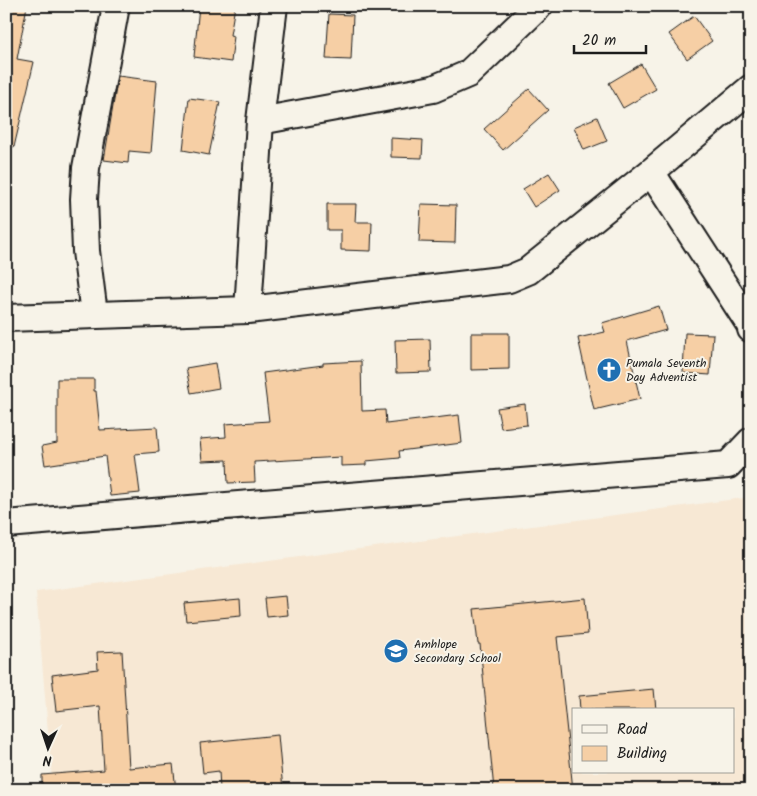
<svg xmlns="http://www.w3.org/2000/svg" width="757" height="796" viewBox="0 0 757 796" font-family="Kalam,sans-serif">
<rect width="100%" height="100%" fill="#f7f3e8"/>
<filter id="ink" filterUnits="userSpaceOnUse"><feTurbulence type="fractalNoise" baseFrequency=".02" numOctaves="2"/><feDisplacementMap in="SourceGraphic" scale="10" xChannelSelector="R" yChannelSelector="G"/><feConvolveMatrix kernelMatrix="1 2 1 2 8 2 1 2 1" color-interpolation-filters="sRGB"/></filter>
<g filter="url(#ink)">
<!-- built -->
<path fill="#f7e8d4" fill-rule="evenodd" d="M751,497v293h-698l-17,-198zM573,710h160v62h-160z"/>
<!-- building -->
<path fill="#f6cfa5" stroke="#1c1c1c" d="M6,6h21l-10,53 17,3 -20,85 -8,-1v-70l3,-10h-3z
M199,6h36l-5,29 4,1 -3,26 -37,-5z
M329,14l24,1 -2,45 -25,-1z
M694,16l18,25 -25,18 -18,-25z
M641,64l15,25 -33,19 -14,-25z
M118,76l39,5 -6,72 -22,-2 -1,12 -24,-3z
M529,89l19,21 -45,40 -19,-21z
M189,98l31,4 -11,53 -26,-5z
M597,117l10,24 -23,9 -10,-23z
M391,138l32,2 -1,18 -31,-1z
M549,173l11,17 -26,17 -11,-18z
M327,204h29l-1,18h17l-1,29 -30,-1v-20h-14z
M421,204l35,1 -1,38 -36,-1z
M659,306l7,24 -39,11 13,58 -46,11 -16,-72 27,-6 -3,-9z
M471,333h38v36l-38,1z
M685,333l28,1 -3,41 -27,-2z
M430,339l1,33 -35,1 -1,-33z
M361,361l1,50 23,-1 1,14 73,-9 3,28 -63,8 1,7 -34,3v4l-25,1v-9l-87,5 1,20 -27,1 -1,-23 -25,1 -2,-22 26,-2 -1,-13 44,-3 -6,-48 60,-8v-2z
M215,363l4,25 -28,5 -5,-25z
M57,379h37v12h2l4,39 57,-3 2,25 -24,2 5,39 -30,3 -5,-40 -60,9 -3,-19 15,-3z
M525,404l2,21 -26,3 -4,-20z
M286,596l2,19 -21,2 -2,-19z
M240,598l1,18 -55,5 -2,-18z
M585,598l3,36 -31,3 16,153h-79l-14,-146h-2l-4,-35z
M122,651l7,117 44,-4 3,26h-134v-15l62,-5 -4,-64 -44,5 -4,-36 46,-6 -1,-17z
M654,689l2,21h-76l-1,-14z
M278,735l5,55h-63l-1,-19 -16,2 -3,-30z"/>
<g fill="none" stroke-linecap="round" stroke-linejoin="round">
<defs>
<path id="minor" d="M260,121l173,-32 35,-15 71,-68
M651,172l99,153 1,4
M248,310l12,-189 14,-115
M94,314l-8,-63 -2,-52 2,-31 30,-162
M6,318l242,-8 261,-31 19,-8 123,-99 100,-84
M6,524l722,-59 23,-24"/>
</defs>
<!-- minor casing -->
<use href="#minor" stroke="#1c1c1c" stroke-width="30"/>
<!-- minor -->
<use href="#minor" stroke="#f7f3e8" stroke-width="26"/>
</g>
</g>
<!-- icons -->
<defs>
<symbol id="church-disc" viewBox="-11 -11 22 22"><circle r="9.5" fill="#1f6fb2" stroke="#f7f3e8"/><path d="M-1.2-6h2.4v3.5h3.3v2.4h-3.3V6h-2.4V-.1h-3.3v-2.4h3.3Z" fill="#fff"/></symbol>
<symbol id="school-disc" viewBox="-11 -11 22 22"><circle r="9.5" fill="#1f6fb2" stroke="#f7f3e8"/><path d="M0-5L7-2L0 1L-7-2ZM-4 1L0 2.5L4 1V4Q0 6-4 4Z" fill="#fff"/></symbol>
</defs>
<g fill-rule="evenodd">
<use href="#church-disc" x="595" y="356" width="28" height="28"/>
<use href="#school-disc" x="382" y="637" width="28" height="28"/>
</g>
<g text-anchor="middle" stroke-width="4" stroke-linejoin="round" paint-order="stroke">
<!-- poi labels -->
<g font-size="12" fill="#1c1c1c" stroke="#f7f3e8" text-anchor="start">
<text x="626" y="367">Pumala Seventh<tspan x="626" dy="14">Day Adventist</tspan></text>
<text x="414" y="648">Amhlope<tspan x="414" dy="14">Secondary School</tspan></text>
</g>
</g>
<!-- margin -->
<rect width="757" height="796" fill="none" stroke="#f7f3e8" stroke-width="25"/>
<rect x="12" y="12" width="732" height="771" fill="none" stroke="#1c1c1c" stroke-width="2" filter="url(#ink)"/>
<!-- legend -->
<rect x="572" y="708" width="162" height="65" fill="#f7f3e8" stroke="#9f9d96"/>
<rect x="582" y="725" width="25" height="8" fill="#f7f3e8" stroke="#9f9d96"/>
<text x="617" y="734" font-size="15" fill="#1c1c1c">Road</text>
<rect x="582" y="746" width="25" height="15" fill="#f6cfa5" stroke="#9f9d96"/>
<text x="617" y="758" font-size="15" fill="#1c1c1c">Building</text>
<!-- north arrow -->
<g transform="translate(48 748) rotate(183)" stroke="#f7f3e8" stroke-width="4" paint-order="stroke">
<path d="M0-4L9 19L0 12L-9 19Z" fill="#1c1c1c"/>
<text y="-8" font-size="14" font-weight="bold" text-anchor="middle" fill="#1c1c1c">N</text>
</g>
<!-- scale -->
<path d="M574 45v8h72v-8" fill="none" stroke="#1c1c1c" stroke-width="2.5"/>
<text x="582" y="45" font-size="15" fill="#1c1c1c" stroke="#f7f3e8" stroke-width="4" paint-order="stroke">20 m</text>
</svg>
